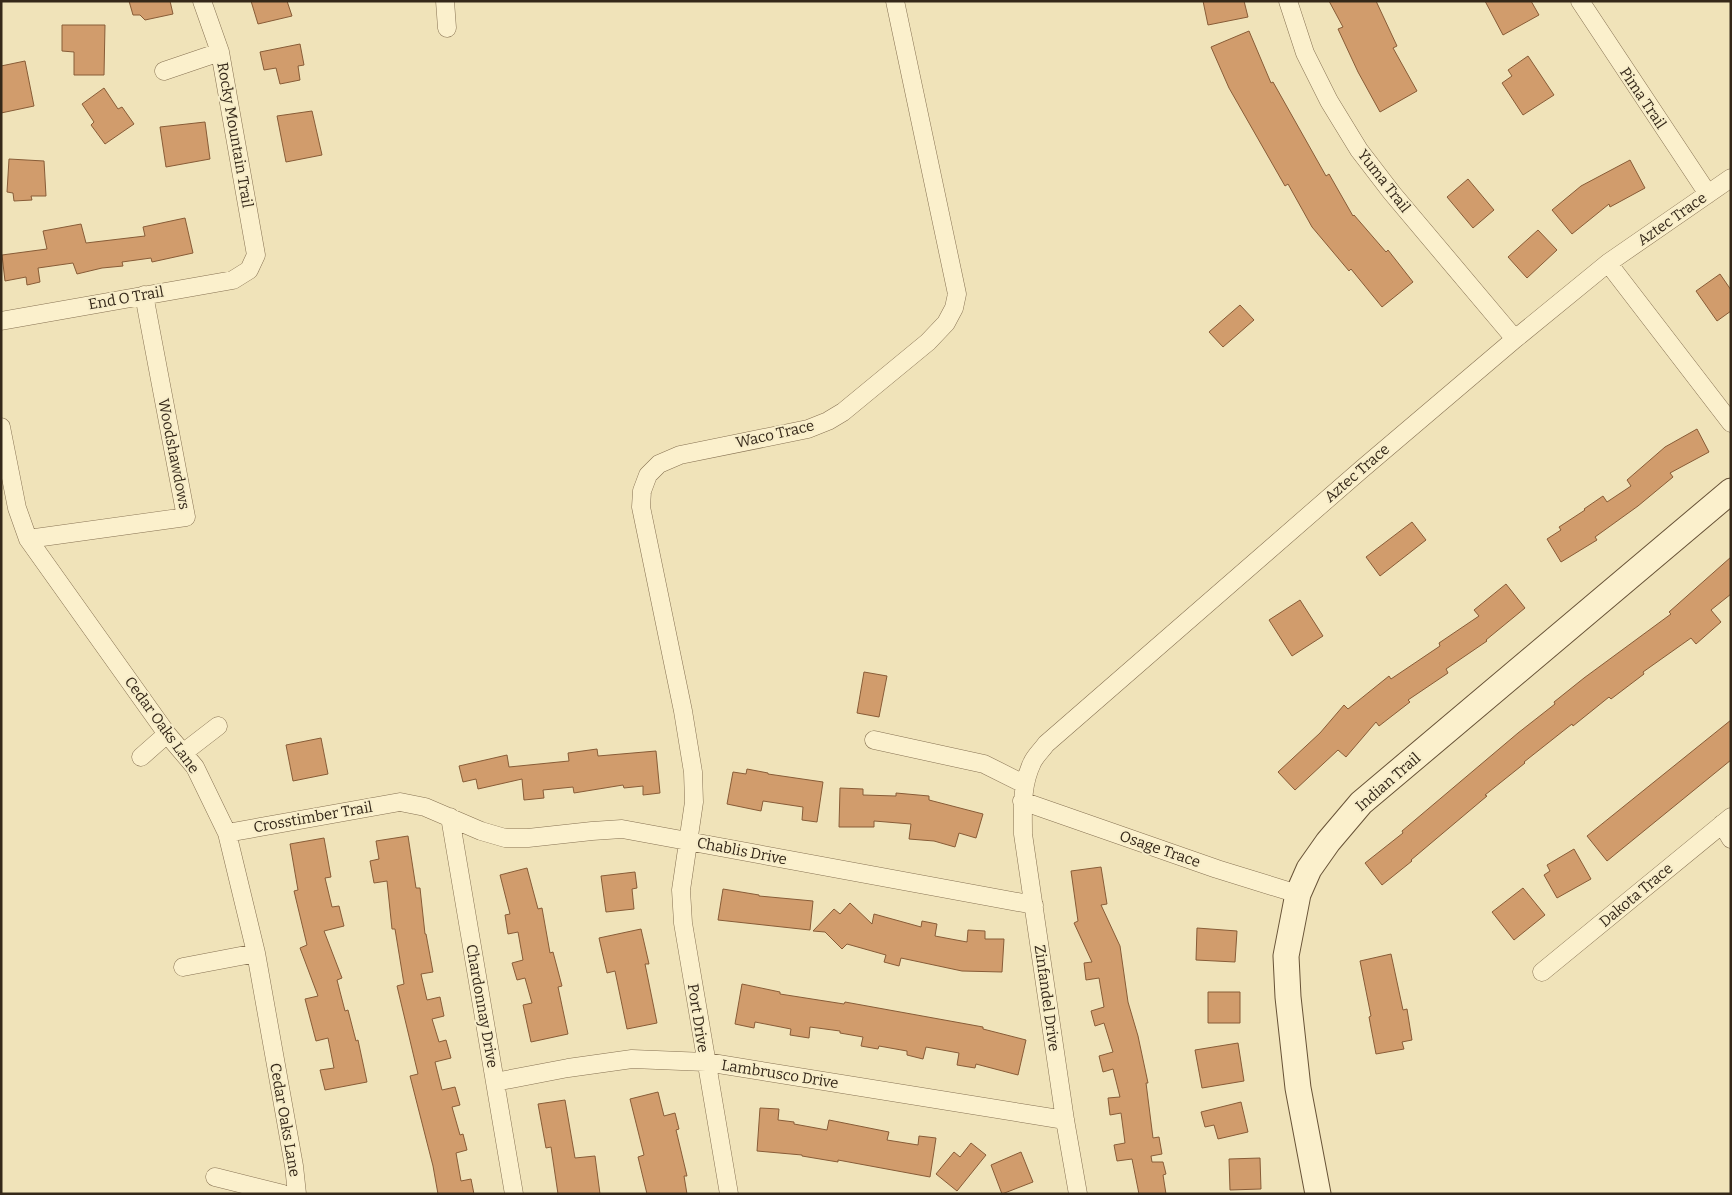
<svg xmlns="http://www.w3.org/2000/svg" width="1732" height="1195" viewBox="0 0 1732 1195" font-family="Bitter,serif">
<rect width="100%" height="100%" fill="#f0e3b9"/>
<!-- building -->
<path fill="#d19c6c" stroke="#885c37" d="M129,1h41l3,13 -28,6 -5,-5h-7z
M251,1h36l5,15 -34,8z
M1203,1h41l4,16 -40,8z
M1329,1h47l21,45 -4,2 24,43 -37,21 -22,-40 -20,-43 5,-2z
M1485,1h46l8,14 -36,20z
M62,25h43l-1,50h-30v-23l-12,-1z
M1249,31l22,52 2,-1 53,94 3,-2 24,42 1,-1 32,37 2,-2 25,32 -31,25 -31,-38 -2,2 -37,-44 -24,-43 -3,2 -56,-98 -18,-41z
M300,44l4,21 -6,1 2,14 -20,4 -4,-16 -12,2 -4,-18z
M1528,56l26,39 -31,20 -21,-32 10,-7 -4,-6z
M25,61l9,45 -33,7v-47z
M104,88l14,21 4,-2 12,17 -29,20 -14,-19 3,-3 -12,-18z
M312,111l10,44 -36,7 -9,-46z
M205,122l5,37 -44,8 -6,-40z
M9,159l35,2 2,35h-15l1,4 -18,1 -1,-8 -6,-1z
M1630,160l15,28 -35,19 -1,-3 -37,30 -20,-24 29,-24z
M1468,179l26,31 -21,18 -26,-31z
M185,218l8,35 -41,9 -1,-4 -29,4 1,4 -21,2 -25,6 -4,-11 -35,5 2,14 -13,3 -1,-8 -21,4 -3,-26 45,-6 -4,-18 38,-7 5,19 59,-7 -2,-9z
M1538,230l19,20 -30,28 -19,-21z
M1720,274l11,16v21l-14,10 -21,-30z
M1240,305l14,15 -31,27 -14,-15z
M1697,429l12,23 -39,21 3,4 -35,29 -43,31 2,3 -36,22 -14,-23 14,-9 -2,-3 26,-17 -1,-1 19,-13 4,6 24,-16 -4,-6 38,-33z
M1412,522l14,18 -46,36 -14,-19z
M1731,557v37l-20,16 10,12 -25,22 -5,-6 -48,34 1,2 -33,25 -2,-2 -36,29 -1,-2 -48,38 1,1 -40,32 2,1 -76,64 1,1 -30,24 -17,-22 38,-30 -1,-2 116,-98 37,-29 -1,-2 30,-24 87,-64 -2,-2z
M1506,584l19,24 -39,32 1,1 -41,28 2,4 -40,27 2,2 -31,24 -3,-4 -30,35 -8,-7 -43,40 -17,-18 42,-39 24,-28 4,4 41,-33 2,3 49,-33 -1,-3 40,-27 -5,-6z
M1300,600l23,36 -31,20 -23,-36z
M864,672l23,4 -8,41 -22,-4z
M1731,720v40l-124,101 -20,-25z
M321,738l7,36 -35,7 -7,-36z
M597,749l1,7 58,-5 4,42 -17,2v-9l-19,2 -1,-3 -49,8 -1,-6 -30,3 1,8 -20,2 -2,-21 -44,10 -2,-10 -13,3 -4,-16 48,-11 2,12 60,-6 -1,-8z
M747,769l21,4v1l55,8 -6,40 -15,-2 1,-13 -40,-6 -2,10 -34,-7 6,-32 13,2z
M840,788l23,1v6l33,1v-3l33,3v4l54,14 -7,24 -17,-5 -4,14 -21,-6 -25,-2 2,-15 -37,-3v6h-35z
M408,836l8,52h4l5,46h1l7,38 -12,2 6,26 13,-3 4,19 -12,3 7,23 7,-2 5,18 -16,4 7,28 13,-3 5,18 -8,2 8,28 3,-1 4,16 -11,3 5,28 10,-2 3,15h-36l-5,-28 -23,-90 8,-2 -21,-88 7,-2 -9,-55h-3l-5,-48 -13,2 -4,-22 9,-2 -3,-18z
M324,838l7,39 -6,1 7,29 7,-1 5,20 -20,5 18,47 -5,2 8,31 3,-1 8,31 2,-1 9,42 -42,8 -5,-20 14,-2 -6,-30 -12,3 -11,-42 13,-3 -18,-48 7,-3 -13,-54 4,-1 -8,-46z
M1574,849l17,30 -34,19 -13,-23 6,-4 -3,-6z
M1101,867l6,37 -6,1 19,41 8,56 10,34 10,47h-2l7,55 6,-1 3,17 -11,2 1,6h11l3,12 -3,1 3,19h-27l-7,-35 -15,2 -3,-16 11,-2 -4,-30 -11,2 -2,-17 12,-1 -7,-28 -10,3 -4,-16 14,-4 -9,-29 -9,3 -4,-15 13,-4 -5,-29 -13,2 -2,-17 8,-1 -18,-39 4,-2 -7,-50z
M527,868l11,41 4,-1 8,45 3,-1 9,34 -4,1 10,47 -37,8 -8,-37 9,-2 -7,-25 -8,2 -5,-17 11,-3 -5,-28 -10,2 -3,-19 5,-1 -10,-39z
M635,872l2,16 -5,1 2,20 -28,3 -5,-36z
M1523,888l22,27 -31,25 -22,-28z
M723,889l36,6v1l54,5 -3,29 -92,-10z
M850,903l22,21 2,-10 47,13 1,-6 15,3 -2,12 32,6 1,-12 17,1v8h19l-2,33 -40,-1 -61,-13 -2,8 -15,-4 2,-7 -39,-11 -5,5 -17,-17 -12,-1 21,-22 6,5z
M1197,928l40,3 -2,31 -39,-2z
M641,929l8,35h-4l12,59 -30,6 -12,-58 -8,2 -8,-35z
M1391,954l12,56 4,-1 5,31 -10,2 2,7 -28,5 -7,-37 2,-1 -11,-55z
M742,984l38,8v2l64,10 1,-2 138,25v2l43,11 -8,35 -42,-11 -1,4 -18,-3 2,-12 -33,-6 -3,12 -16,-4v-4l-28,-5 -1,3 -17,-3 2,-9 -23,-4v-2l-30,-4 -1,11 -19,-3 1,-6 -36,-7 -1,6 -19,-4z
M1208,992h32v31h-32z
M1238,1043l6,38 -42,7 -7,-38z
M658,1092l6,24 11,-3 4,16 -3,1 11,46h-3l3,18h-40l-9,-37 6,-2 -14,-56z
M565,1100l10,58 20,-2 5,38h-42l-7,-47 -5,1 -8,-44z
M1241,1102l7,30 -30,7 -4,-14 -9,2 -4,-15z
M760,1108l19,1 -1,11 16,2v2l33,6 2,-10 60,12 -2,8 31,5 1,-9 17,2 -6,39 -92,-17v2l-36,-6v-1l-45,-4z
M971,1143l15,12 -29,36 -21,-17 18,-22 6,5z
M1021,1152l12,30 -31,12 -11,-29z
M1260,1158l1,31 -31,1 -1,-31z"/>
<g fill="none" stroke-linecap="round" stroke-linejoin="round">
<defs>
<path id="street" d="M445,1l2,27
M1288,1l17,52 24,48 30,49 33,43 123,146
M1580,1l128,193
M164,71l56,-19
M1608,263l123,160
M1,321l232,-41 16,-10 7,-15 -36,-203 -18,-51
M1,427l16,81 11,31 139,195 28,33 32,66 29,120 38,213 3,28
M28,539l158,-22 -42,-222
M874,740l110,24 40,20
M183,753l35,-27
M141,757l26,-23
M1022,801l195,68 81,25
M450,817l64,377
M1722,824l9,15
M227,833l173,-31 25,5 56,24 24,7h23l64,-7 30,-2 412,76
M183,967l73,-14
M1542,972l189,-155
M495,1082l73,-14 64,-9 74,3 359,58
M215,1177l68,17
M729,1194l-46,-271 -2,-33 13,-88 -1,-30 -10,-61 -42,-204 1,-16 6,-16 11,-11 21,-9 128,-26 20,-8 15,-9 85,-70 18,-19 8,-15 3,-14 -62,-293
M1078,1194l-13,-74 -42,-286c0,-25 -2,-48 9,-71 3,-7 10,-13 14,-19l316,-275 153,-130 93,-76 123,-85"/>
<path id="secondary" d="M1318,1194l-20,-106 -10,-91 -2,-41 12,-62 11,-25 19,-27 33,-39 370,-312"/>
</defs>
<!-- street casing -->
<use href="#street" stroke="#877253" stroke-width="19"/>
<!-- secondary casing -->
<use href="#secondary" stroke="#685337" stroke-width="27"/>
<!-- street -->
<use href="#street" stroke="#fbf0cc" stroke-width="18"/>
<!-- secondary -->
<use href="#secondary" stroke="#fbf0cc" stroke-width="25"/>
</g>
<g text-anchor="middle" stroke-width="4" stroke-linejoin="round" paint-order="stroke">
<!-- street labels -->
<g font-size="15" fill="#352819" stroke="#f7edc9">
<text transform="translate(1643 98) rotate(56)" y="5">Pima Trail</text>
<text transform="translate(235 135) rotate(80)" y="5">Rocky Mountain Trail</text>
<text transform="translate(1384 181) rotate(52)" y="5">Yuma Trail</text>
<text transform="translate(1672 219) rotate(-35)" y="5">Aztec Trace</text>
<text transform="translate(126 298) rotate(-10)" y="5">End O Trail</text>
<text transform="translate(775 434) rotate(-13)" y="5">Waco Trace</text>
<text transform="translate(174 454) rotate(79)" y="5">Woodshawdows</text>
<text transform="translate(1357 473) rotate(-41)" y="5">Aztec Trace</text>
<text transform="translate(162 725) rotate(54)" y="5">Cedar Oaks Lane</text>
<text transform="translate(1388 782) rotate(-41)" y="5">Indian Trail</text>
<text transform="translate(313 817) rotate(-10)" y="5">Crosstimber Trail</text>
<text transform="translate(1160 849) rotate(19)" y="5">Osage Trace</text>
<text transform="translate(742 851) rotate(11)" y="5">Chablis Drive</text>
<text transform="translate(1636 895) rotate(-40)" y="5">Dakota Trace</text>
<text transform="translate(1047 998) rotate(82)" y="5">Zinfandel Drive</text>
<text transform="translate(482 1006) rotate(80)" y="5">Chardonnay Drive</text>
<text transform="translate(698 1018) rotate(81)" y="5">Port Drive</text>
<text transform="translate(780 1074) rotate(9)" y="5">Lambrusco Drive</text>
<text transform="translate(285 1120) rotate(80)" y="5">Cedar Oaks Lane</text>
</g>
</g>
<!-- border -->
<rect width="1732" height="1195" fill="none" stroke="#352819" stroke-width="5"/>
</svg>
